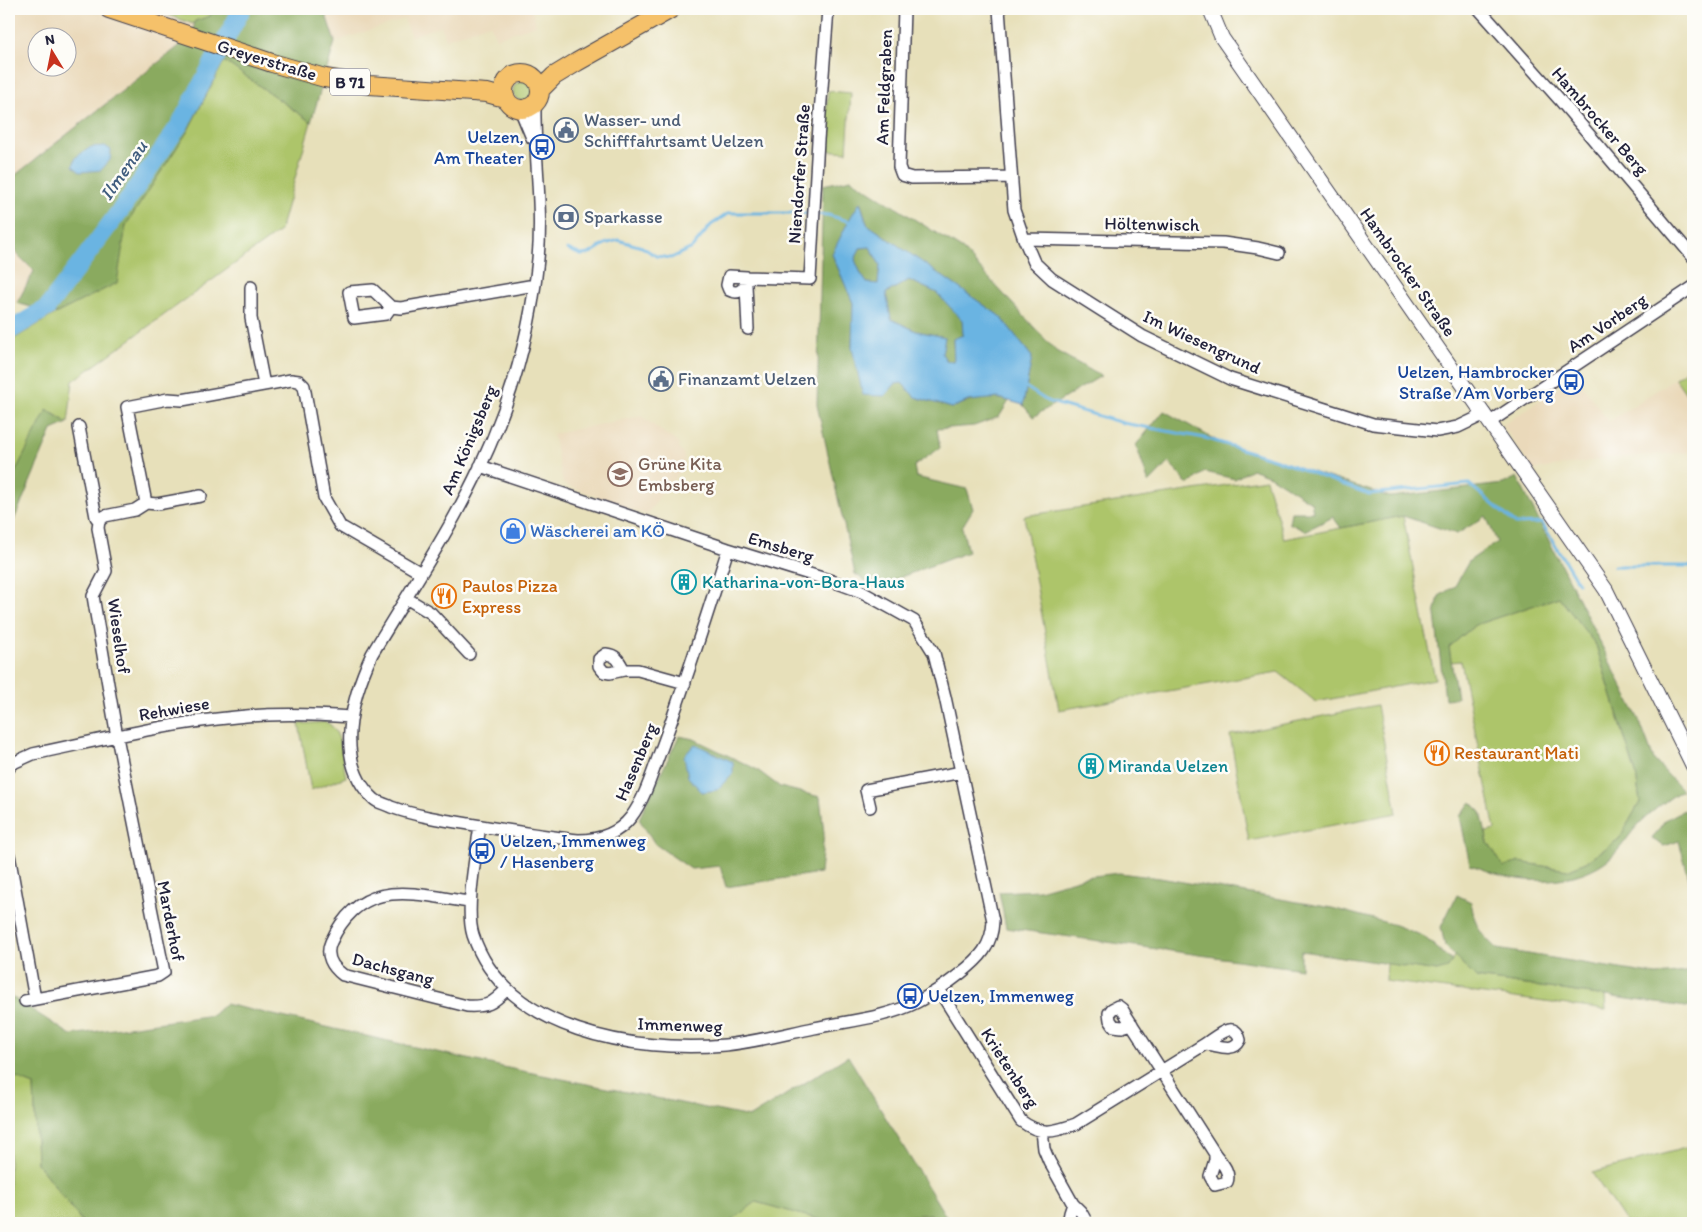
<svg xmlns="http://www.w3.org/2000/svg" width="1702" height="1232" viewBox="0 0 1702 1232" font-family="Itim,sans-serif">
<rect width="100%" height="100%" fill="#fdfcf7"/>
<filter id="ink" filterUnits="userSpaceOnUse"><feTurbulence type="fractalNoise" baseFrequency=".02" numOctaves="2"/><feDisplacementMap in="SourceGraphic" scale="10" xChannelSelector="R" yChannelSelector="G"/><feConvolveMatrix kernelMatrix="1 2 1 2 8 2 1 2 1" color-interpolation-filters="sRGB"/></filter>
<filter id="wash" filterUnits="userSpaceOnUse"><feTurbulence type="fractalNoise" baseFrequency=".0096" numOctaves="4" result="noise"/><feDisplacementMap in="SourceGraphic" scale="20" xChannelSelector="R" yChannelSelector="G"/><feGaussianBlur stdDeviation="1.12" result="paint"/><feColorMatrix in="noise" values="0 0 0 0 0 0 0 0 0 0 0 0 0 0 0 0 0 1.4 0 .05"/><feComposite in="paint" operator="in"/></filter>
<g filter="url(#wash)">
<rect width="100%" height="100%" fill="#e7e0ba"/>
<!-- built -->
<path fill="#ead9ba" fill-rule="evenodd" d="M9,9h194l-11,27 -183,144zM38,38h30v30h-30z
M324,9h208l4,16 -40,13 -6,-14 -44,15 -5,-13 -30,10 -7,-17 -69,23z
M9,246l25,25 -17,32 -8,-7z
M1576,376l33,46 66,-44 18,26v48l-83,6 -77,12 -30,-45z
M641,416l37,27 1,7 4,3 2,10 -17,26 -4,1 -17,25 -84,-31 -10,-50z"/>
<!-- green -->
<path fill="#adc56a" stroke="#687452" d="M163,9h51l-4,7 -15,5 -2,3 -31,-11z
M224,61l87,61 -31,109 -207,150 -5,42 -20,-13 -39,74v-142l46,-28 61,-31 10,-58 61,-93z
M513 91a10 10 0 1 1 20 0a10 10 0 1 1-20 0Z
M828,91l23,2 -4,59 -23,-2z
M1693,366v38l-18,-26z
M1266,479l18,60 119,-23 32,163 -119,23 -38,-30 -219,38 -35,-194z
M1559,597l37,48 40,129 4,28 -21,37 -33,23 -19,8 -48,-8 -15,6 -16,-25 -2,-11 9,-2 -34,-169 -10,1 -2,-15 26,-22z
M1377,705l20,108 -148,28 -19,-106z
M326,722c17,8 16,39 20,55l-35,13 -12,-66z
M1454,955l22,23 129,18 1,14 -221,-29 1,-18 51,8 15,-10z
M9,1075l25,10 3,78 46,60h-74z
M1693,1146v77h-67l-34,-50z
M756,1202l76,21 99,-9 6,9h-209z"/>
<!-- forest -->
<path fill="#8aaa5e" stroke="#56664c" d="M214,9h110l11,33 -24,80 -87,-61 -37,71 -61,93 -9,58 -62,31 -38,-11 17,-32 -25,-25v-66l183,-144 3,-15 15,-5z
M851,179l112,71 93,101 45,25 -68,41 -10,-12 9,-48 -31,-40 -134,-93 -6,-21 -29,51 21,49 -1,45 43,36 7,-1 13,14 37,11c18,-8 38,-13 57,-7l-10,16 -25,9 -37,3 3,19 -26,18 2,11 51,12 6,20 -11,18 6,25 -94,35 -19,-13 -38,-169 6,-220z
M870,247l10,18 -2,19 -11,-1 -6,-9 -6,-14 5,-12z
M909,280l28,13 26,27v15l-10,4 1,22h-7l-5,-7 3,-17 -29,-6 -25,-12 -5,-26z
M47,410l21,13 -16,7 -43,102v-48z
M1164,411l55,31 171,55 113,-13 14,-7 122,243 15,40 28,30c-15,10 -29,20 -42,33 -11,11 -18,25 -30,35 -28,23 -73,27 -107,18 -11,-3 -22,-8 -33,-11l-10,-49 11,-14 10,10 7,31 16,24 15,-5 48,8 19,-8 33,-23 21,-37 -4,-28 -40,-129 -37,-48 -84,28 -26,22 8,51 -12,1 -10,-84 4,-19 16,-10 14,-25 28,-19 -11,-26 -29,18 -54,-18 -62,12 -8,-11 -28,14 -16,-8 2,-11h22l-2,-10 -41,-26 -18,-7 -17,10 -30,-7 -17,13 -19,-23 -20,21 -13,-38z
M679,736l15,3 62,30 24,18 40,10 4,36 -4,40 -94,14 -6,-21 -29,3 -36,-25 -16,-25z
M1684,810l9,11v72l-14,-52 -15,5 -12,-7 13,-19z
M1119,873l41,5 172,30 63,17 28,11 29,25 -4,7 -11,3 -136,-20v18l-295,-41 -7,-36 40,-2 46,-13z
M1457,895l14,7c5,26 7,29 26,47l160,26 29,-3 7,-5v41l-217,-30 -31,-32 -4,-19z
M9,995l62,40 142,-20 12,-11 278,63 247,50 98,-61 102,167h-13l-6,-9 -99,9 -76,-21 -28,21h-645l-46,-60 -3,-78 -25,-10z"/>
<!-- water -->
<path fill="#6ab4e2" stroke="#466b8e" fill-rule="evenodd" d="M105,146l6,4 -1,10 -9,10 -21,2 -7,-6 3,-9 15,-10z
M860,202l7,22 134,93 31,40 -9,48 -24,-7 -31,3 -16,7 -37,-11 -13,-14 -7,1 -10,12 -22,-1 -11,-47 1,-45 -21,-49 17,-34zM870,247l10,18 -2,19 -11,-1 -6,-9 -6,-14 5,-12zM909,280l28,13 25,27 1,15 -10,4 1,22h-7l-5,-7 3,-17 -29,-6 -25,-12 -5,-26z
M695,744l38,18v11l-16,17 -15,2 -14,-15 -4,-21z"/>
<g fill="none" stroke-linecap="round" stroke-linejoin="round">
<!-- stream -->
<path stroke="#6ab4e2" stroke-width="3" d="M567,249l14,6 8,-1 16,-10 13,-4 24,7 14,9 15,2 21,-10 19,-23 18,-12h67l32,2 23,7
M1024,386l23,15 76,22 82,15 69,21 95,35 100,-10 47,40 26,-1 36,60
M1614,566h79"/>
<!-- river -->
<path stroke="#6ab4e2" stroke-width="18" d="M9,331l38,-23 78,-104 55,-80 62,-115"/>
</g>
</g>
<g filter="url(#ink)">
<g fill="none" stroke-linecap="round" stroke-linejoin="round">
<defs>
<path id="minor" d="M904,9l-5,158 3,8 10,3 99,-1
M999,9l15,201 10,29 10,23 18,17 90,57 88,43 143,45 64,7 21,-4 27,-13
M1479,9l80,90 134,158
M535,104c-1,52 8,103 3,155 -7,72 -27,143 -58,208 -30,64 -71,125 -108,187 -20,43 -39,108 2,145 4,4 12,5 17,8 25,9 52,13 78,17 36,6 72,12 109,16 21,0 40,-6 53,-23 15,-20 22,-47 31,-70 24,-65 45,-132 66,-198
M520,109l12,29
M1024,239l199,4 35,5 21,5
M747,277l-18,-1 -2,9 2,5c11,6 17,-3 18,-13l63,2 8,-139 10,-131
M746,285l2,44
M251,287v31l13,67
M391,307l-5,7 -32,4 -5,-26 24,-2 18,17 10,1 134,-23
M1490,422l203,-135
M146,503l-19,-96 41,-8 14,1 109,-20 8,1 5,5 20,112 16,28 81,47
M99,521l6,-5 30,-6 11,-7 11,1 44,-8
M406,598l25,15 38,41
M624,670l-14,3 -6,-1 -5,-6v-7l7,-5c11,1 13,7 18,16h14l47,13
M9,768l2,-4 22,-10c67,-14 135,-31 203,-37 39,-4 77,-3 115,0
M870,807l-4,-17 96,-18
M480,826c-4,28 -15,84 -7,109 32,97 163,118 252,110 30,-3 60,-11 89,-17 33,-7 72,-10 103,-26 16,-8 30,-18 44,-29 19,-15 31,-27 32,-52l-48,-224 -11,-44 -20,-32 -52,-29 -30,-11 -104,-32 -248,-83
M9,855l26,144
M470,902c-58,-8 -109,-26 -139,40 -6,13 1,25 12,33l124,31c21,1 25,-2 40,-17
M939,990l82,131c20,15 33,11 55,3l129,-80c11,0 28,10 35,-4 -5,-22 -24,-3 -35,4
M25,1001l133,-25 6,-4 -47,-235 -24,-141 13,-25 -8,-43 1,-7 -3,-4 -17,-90
M1132,1024l-10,3 -8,-1 -4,-6 -1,-7 3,-4 6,-3 4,3 93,145v6l-5,16 5,9 12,-3c4,-10 -6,-20 -12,-28
M1042,1131l2,18 5,12 24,43 8,8 6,11
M1068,1223l2,-10 3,-9"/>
<path id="tertiary" d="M1210,9l12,29 384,552 87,176"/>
<path id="primary" d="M109,9l163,54 53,15 44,7 118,8 18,5
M504 91a18 18 0 1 1 36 0a18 18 0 1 1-36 0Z
M540,90l14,-14 23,-14 94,-53"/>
</defs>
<!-- minor casing -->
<use href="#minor" stroke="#403e4e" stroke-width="14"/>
<!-- tertiary casing -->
<use href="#tertiary" stroke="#403e4e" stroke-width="16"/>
<!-- primary casing -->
<use href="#primary" stroke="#403e4e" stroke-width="20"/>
<!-- minor -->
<use href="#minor" stroke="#fff" stroke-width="11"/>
<!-- tertiary -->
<use href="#tertiary" stroke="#fff" stroke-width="14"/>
<!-- primary -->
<use href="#primary" stroke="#f5c16b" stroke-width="18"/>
</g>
</g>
<!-- icons -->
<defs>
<symbol id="civic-ring" viewBox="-11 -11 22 22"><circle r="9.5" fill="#fdfcf7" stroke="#5c6f8a" stroke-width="1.5"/><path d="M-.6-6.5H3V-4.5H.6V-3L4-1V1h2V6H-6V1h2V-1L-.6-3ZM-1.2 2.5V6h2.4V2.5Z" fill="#5c6f8a"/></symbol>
<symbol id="bus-ring" viewBox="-11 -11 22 22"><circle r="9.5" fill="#fdfcf7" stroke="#1a4fb4" stroke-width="1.5"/><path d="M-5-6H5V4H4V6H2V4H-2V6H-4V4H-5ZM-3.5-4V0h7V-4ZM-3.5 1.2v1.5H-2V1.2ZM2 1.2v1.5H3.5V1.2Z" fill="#1a4fb4"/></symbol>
<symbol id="bank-ring" viewBox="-11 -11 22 22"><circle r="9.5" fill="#fdfcf7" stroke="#5c6f8a" stroke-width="1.5"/><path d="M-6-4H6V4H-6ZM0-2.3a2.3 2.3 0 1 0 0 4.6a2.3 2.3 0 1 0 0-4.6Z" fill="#5c6f8a"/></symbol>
<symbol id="school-ring" viewBox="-11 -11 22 22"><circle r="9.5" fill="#fdfcf7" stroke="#8d6e63" stroke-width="1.5"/><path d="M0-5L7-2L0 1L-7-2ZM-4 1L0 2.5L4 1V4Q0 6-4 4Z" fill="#8d6e63"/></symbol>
<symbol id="shop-ring" viewBox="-11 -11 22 22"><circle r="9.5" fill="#fdfcf7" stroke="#3f7fe0" stroke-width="1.5"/><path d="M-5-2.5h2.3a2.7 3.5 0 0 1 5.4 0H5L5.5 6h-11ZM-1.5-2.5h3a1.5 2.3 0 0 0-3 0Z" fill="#3f7fe0"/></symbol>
<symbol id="building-ring" viewBox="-11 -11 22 22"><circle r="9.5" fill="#fdfcf7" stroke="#0f9aa8" stroke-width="1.5"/><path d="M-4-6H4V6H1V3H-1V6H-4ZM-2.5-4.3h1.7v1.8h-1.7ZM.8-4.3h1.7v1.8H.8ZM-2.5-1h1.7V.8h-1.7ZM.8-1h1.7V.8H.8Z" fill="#0f9aa8"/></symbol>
<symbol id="restaurant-ring" viewBox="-11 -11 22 22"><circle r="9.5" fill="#fdfcf7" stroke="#e8710a" stroke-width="1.5"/><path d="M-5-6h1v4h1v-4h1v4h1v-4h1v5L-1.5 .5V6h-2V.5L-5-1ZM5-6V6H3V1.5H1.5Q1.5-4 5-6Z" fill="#e8710a"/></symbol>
</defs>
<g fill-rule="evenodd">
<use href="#civic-ring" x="552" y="116" width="28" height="28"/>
<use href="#bus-ring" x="528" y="133" width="28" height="28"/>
<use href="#bank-ring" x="552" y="203" width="28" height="28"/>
<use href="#civic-ring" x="647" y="365" width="28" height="28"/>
<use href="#bus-ring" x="1557" y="368" width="28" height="28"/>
<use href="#school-ring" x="606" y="460" width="28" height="28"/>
<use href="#shop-ring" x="499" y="517" width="28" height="28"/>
<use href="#building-ring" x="670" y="568" width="28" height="28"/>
<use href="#restaurant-ring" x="430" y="582" width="28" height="28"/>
<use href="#restaurant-ring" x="1423" y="739" width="28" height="28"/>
<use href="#building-ring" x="1077" y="752" width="28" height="28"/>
<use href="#bus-ring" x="468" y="837" width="28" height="28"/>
<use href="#bus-ring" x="896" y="982" width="28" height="28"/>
</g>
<g text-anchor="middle" stroke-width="5" stroke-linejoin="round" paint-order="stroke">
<!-- shield labels -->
<rect fill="#fdfcf7" stroke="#646373" stroke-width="1" x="330" y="68.5" width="40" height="27" rx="4"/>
<g font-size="16" font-weight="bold" fill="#22223b">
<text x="350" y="88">B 71</text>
</g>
<!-- street labels -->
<g font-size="18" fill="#22223b" stroke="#fdfcf7">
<text transform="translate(267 60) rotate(17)" y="6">Greyerstraße</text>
<text transform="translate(884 87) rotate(-88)" y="6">Am Feldgraben</text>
<text transform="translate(1600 121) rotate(49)" y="6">Hambrocker Berg</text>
<text transform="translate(799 174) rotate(-86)" y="6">Niendorfer Straße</text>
<text transform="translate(1152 224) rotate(1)" y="6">Höltenwisch</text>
<text transform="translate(1408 272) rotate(55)" y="6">Hambrocker Straße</text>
<text transform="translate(1607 323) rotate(-34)" y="6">Am Vorberg</text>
<text transform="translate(1202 342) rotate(25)" y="6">Im Wiesengrund</text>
<text transform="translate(469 440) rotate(-67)" y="6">Am Königsberg</text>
<text transform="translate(781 547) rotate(17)" y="6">Emsberg</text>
<text transform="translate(119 636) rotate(82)" y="6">Wieselhof</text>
<text transform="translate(174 709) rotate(-10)" y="6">Rehwiese</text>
<text transform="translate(636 762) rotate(-67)" y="6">Hasenberg</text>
<text transform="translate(171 921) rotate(79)" y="6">Marderhof</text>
<text transform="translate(393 969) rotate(15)" y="6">Dachsgang</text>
<text transform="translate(680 1025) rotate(2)" y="6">Immenweg</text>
<text transform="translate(1010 1068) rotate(57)" y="6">Krietenberg</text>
</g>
<!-- service labels -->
<g font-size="18" fill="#4e5e75" stroke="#fdfcf7" text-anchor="start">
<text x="584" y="126">Wasser- und<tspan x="584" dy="21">Schifffahrtsamt Uelzen</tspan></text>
<text x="584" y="223">Sparkasse</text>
<text x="678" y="385">Finanzamt Uelzen</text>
</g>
<!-- transit labels -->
<g font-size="18" fill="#164399" stroke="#fdfcf7" text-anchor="end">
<text x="524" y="143">Uelzen,<tspan x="524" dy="21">Am Theater</tspan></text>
<text x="1554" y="378">Uelzen, Hambrocker<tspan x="1554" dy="21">Straße /Am Vorberg</tspan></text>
<text x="500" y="847" text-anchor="start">Uelzen, Immenweg<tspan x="500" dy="21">/ Hasenberg</tspan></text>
<text x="928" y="1002" text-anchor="start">Uelzen, Immenweg</text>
</g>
<!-- education labels -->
<g font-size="18" fill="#785e54" stroke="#fdfcf7" text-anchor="start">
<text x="638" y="470">Grüne Kita<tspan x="638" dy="21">Embsberg</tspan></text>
</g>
<!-- shop labels -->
<g font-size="18" fill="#366cbe" stroke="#fdfcf7" text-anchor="start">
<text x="530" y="537">Wäscherei am KÖ</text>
</g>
<!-- culture labels -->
<g font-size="18" fill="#0d838f" stroke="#fdfcf7" text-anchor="start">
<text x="702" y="588">Katharina-von-Bora-Haus</text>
<text x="1108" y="772">Miranda Uelzen</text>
</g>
<!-- food labels -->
<g font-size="18" fill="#c56008" stroke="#fdfcf7" text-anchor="start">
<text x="462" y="592">Paulos Pizza<tspan x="462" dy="21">Express</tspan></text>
<text x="1454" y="759">Restaurant Mati</text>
</g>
<!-- water labels -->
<g font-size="19" font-style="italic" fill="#3f5c7e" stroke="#fdfcf7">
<text transform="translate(123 170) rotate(-55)" y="7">Ilmenau</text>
</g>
</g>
<!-- margin -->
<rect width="1702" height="1232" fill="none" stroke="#fdfcf7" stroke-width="30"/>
<!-- north arrow -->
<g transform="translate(52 52) rotate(350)"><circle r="24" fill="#fdfcf7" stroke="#a5a5ac"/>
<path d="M0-4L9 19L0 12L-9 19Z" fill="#c8321e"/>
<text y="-8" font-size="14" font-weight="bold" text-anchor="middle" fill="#22223b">N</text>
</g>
</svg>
